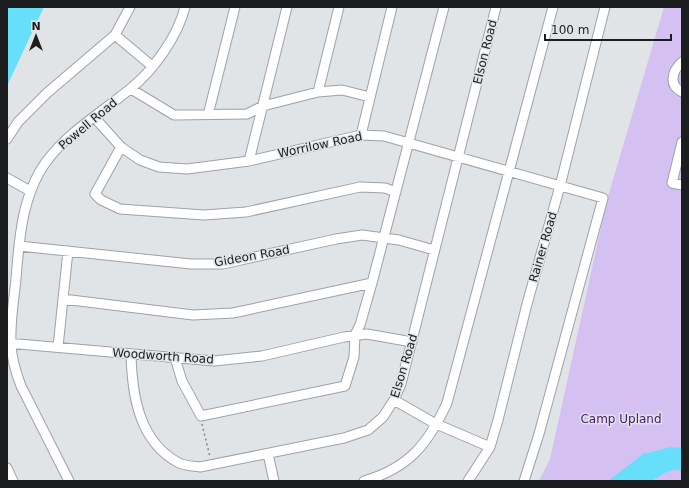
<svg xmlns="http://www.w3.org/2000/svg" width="689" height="488" viewBox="0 0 689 488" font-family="'DejaVu Sans',sans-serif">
<rect width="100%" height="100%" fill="#e1e4e7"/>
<!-- green -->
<path fill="#d4c1f2" d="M664,7h18v474h-143l11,-22 57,-259z"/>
<!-- water -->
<path fill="#68dffa" d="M9,7h35l-37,79v-74z
M671,447l11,1v22c-17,-2 -21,8 -32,11 -11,3 -30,0 -42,0l35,-27z"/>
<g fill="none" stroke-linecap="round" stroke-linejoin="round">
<defs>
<path id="minor" d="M115,35l37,31
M682,62c-10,9 -14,23 0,30
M131,89l43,26 73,-1 16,-8 55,-14 24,-2 28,7
M318,92l21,-85
M208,115l27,-108
M94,117l27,30 19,13 19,7 28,2 62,-8 112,-26 23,1 219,62 -64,236 -15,47
M361,135l31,-128
M7,139l11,-17 29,-29 68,-58 15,-28
M682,142l-10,41 10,2
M121,147l-26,47 6,6 19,9 84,6 42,-3 114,-25 25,1 11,4
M249,161l38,-154
M7,178l23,13
M19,246l172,18h32l113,-25 26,-4 37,5 35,10
M63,299l130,16 40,-2 139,-30
M7,343l207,18 48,-5 82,-19 23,-3 45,8
M58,347l10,-96
M131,354c1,41 8,88 48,109 6,3 15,3 21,4l144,-29 24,-8 15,-13 11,-17 7,-16 95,-377
M175,358l7,23 19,35 144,-30 9,-29 1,-22 5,-10 12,-42 72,-276
M394,400l40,23 56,24
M268,454l6,27
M7,468l6,13
M69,481l-48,-95c-5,-13 -10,-29 -10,-44 -1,-21 3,-43 5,-63 3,-39 6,-84 30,-117 22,-30 55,-49 84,-73 23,-18 48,-53 55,-82
M364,481c45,-13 64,-37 83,-78l106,-396
M468,481l22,-34 8,-27 29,-116 33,-118 45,-179"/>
</defs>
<!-- minor casing -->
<use href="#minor" stroke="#9fa1a5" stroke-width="11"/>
<!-- path -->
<path stroke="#818385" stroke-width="1.5" stroke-dasharray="2 3" stroke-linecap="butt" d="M202,424l8,33"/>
<!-- minor -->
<use href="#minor" stroke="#fff" stroke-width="9"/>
</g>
<g text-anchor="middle" stroke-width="3" stroke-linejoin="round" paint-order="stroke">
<!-- street labels -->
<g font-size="12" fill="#1c1d1e" stroke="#e1e4e7">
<text transform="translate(485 52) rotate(-76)" y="4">Elson Road</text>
<text transform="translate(88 124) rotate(-40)" y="4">Powell Road</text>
<text transform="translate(320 145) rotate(-12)" y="4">Worrilow Road</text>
<text transform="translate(543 247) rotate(-74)" y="4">Rainer Road</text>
<text transform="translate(252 256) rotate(-10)" y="4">Gideon Road</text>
<text transform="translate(163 356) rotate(4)" y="4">Woodworth Road</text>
<text transform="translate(404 366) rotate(-73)" y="4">Elson Road</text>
</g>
<!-- park labels -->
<g font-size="12" fill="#451770" stroke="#e1e4e7">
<text x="621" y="423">Camp Upland</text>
</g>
</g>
<!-- border -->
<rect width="689" height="488" fill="none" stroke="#1c1d1e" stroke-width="16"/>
<!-- north arrow -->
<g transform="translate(36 36)" stroke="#e1e4e7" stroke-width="3" paint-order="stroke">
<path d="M0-3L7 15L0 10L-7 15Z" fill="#1c1d1e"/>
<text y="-6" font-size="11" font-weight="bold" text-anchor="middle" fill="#1c1d1e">N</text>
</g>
<!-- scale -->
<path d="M545 34v6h126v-6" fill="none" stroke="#1c1d1e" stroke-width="2"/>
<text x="551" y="34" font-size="12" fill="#1c1d1e" stroke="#e1e4e7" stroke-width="3" paint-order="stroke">100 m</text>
</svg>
